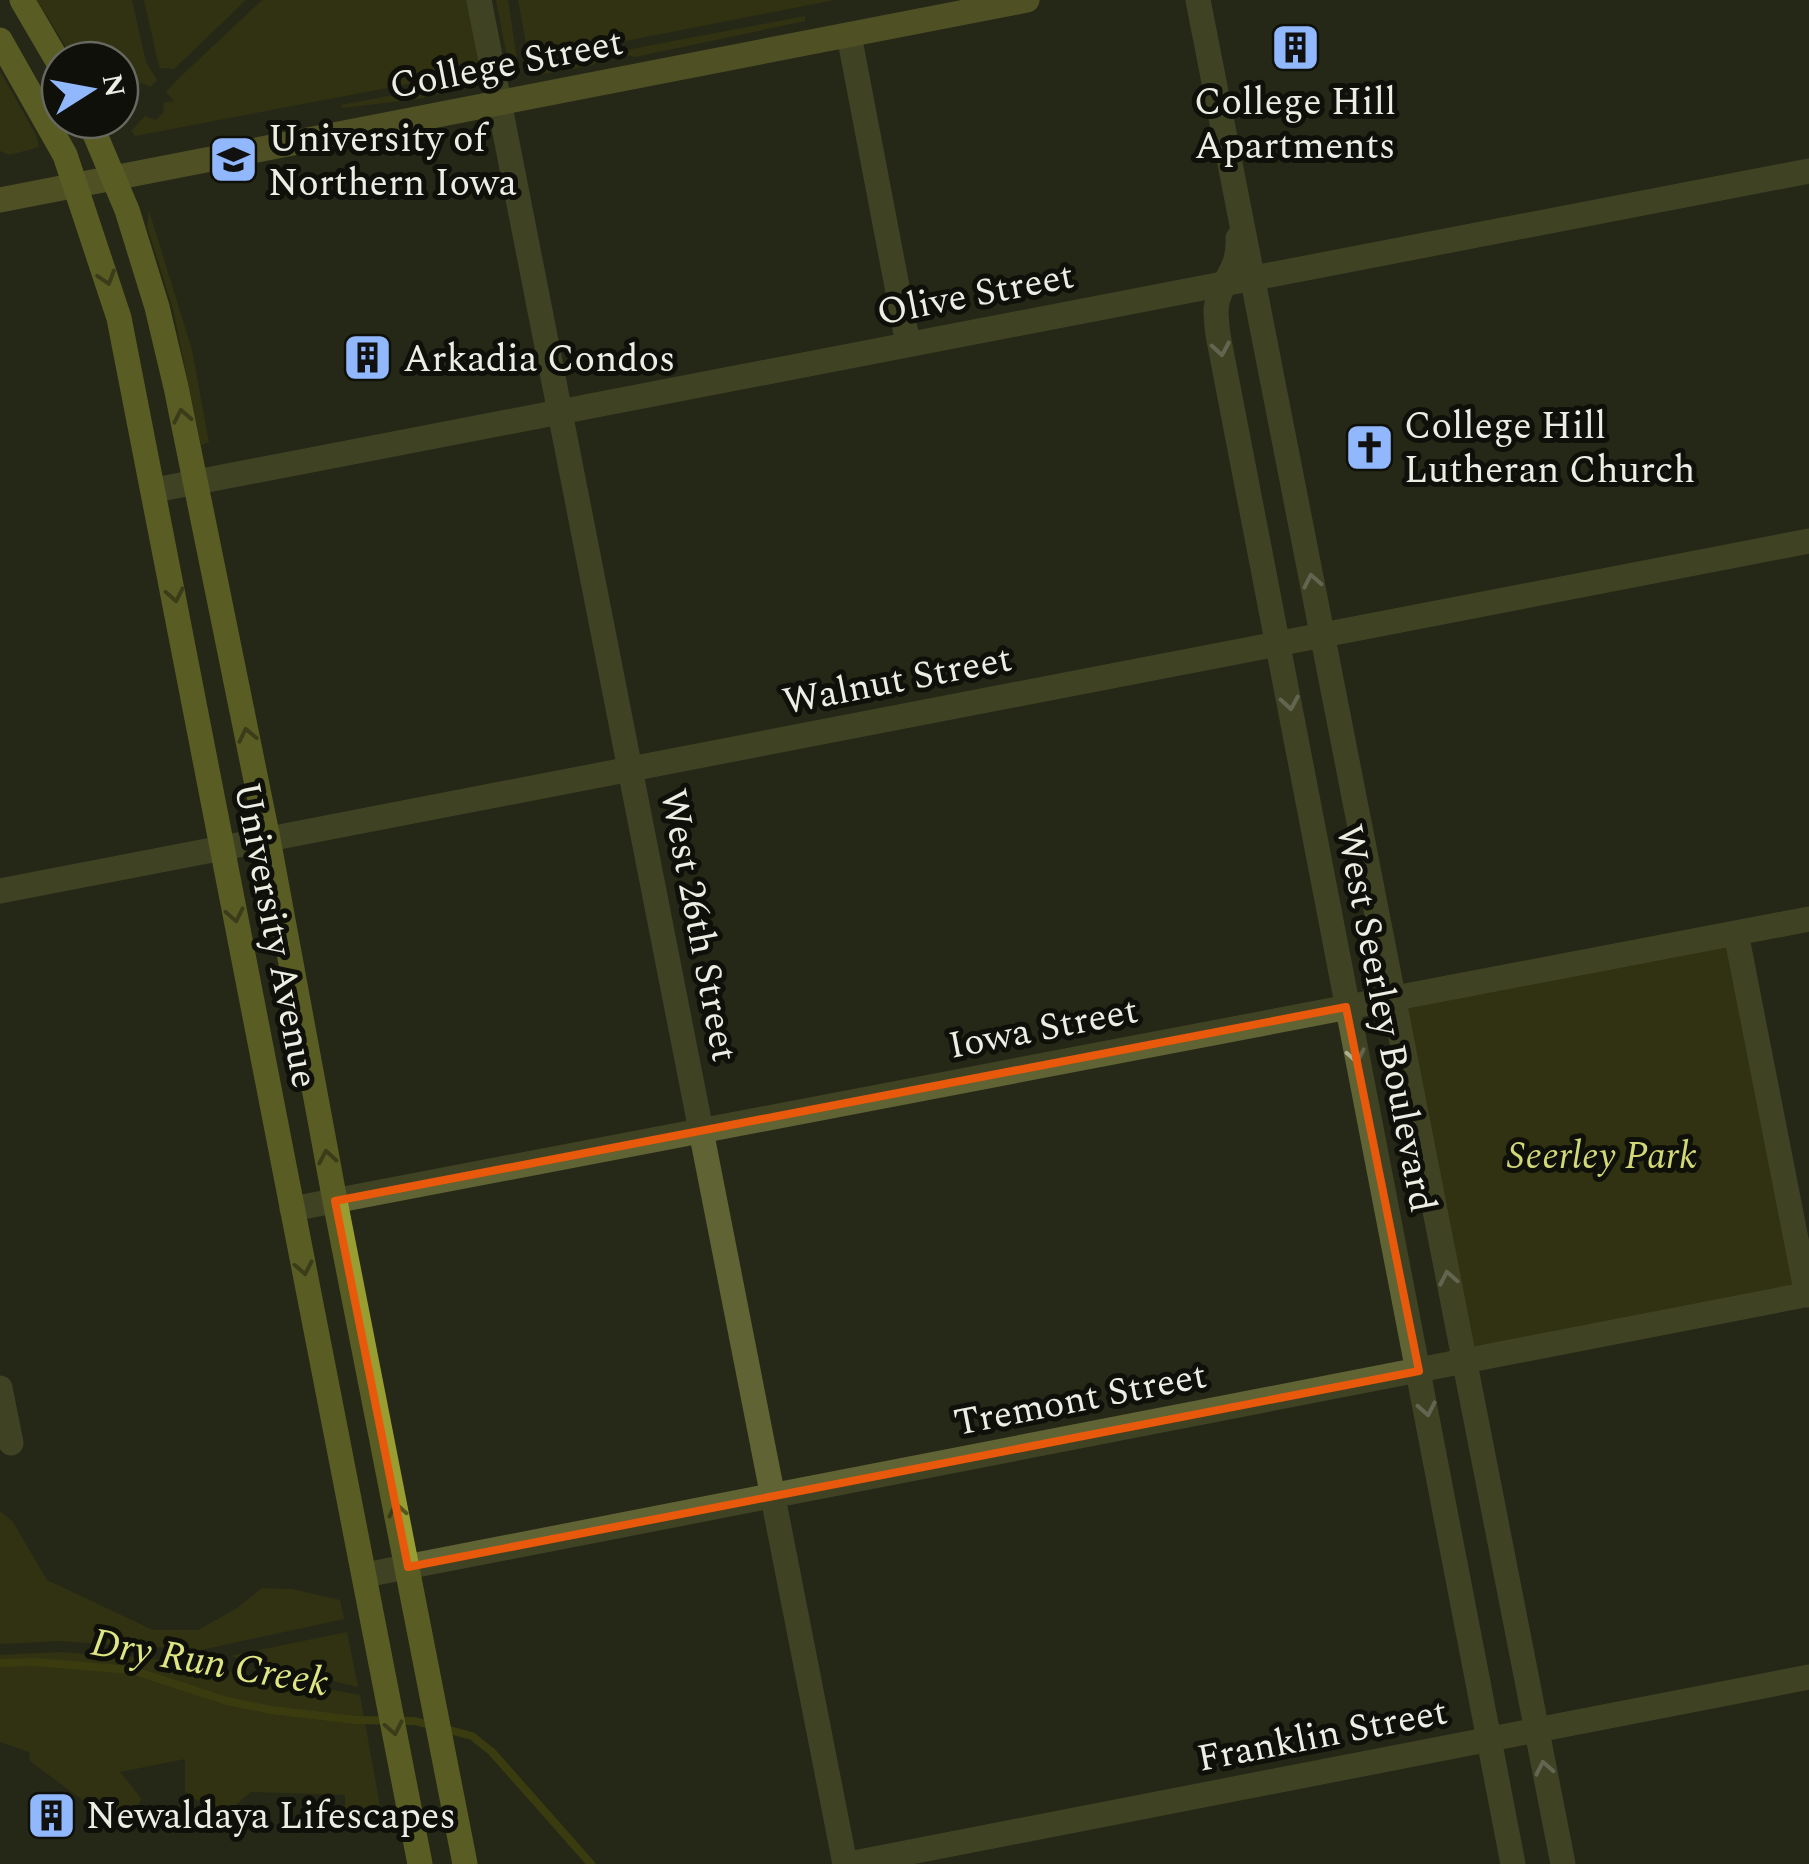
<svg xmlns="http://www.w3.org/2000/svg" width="1809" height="1864" viewBox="0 0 1809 1864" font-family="Spectral,serif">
<rect width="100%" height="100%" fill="#262818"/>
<!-- green -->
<path fill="#3c3e0b" d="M37,0h95l14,62 11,18 -7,7 -8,-4 -7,3 -5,11 5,9 -15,12v-58h-46z
M144,0h102l-72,69 -14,-1 -2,-6z
M262,0h206l11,66 -18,8 -326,62 -4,-5 14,-15 11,4 7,-7 1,-10 10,-2 -8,-9 12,-13z
M496,0h12l9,60 -8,1 -2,-4z
M518,0h316l-305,60z
M805,16v5l-170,36c-14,-5 -32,-3 -42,8l-60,11 -1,-8z
M0,71l36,64 3,12 -29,8 -10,-4z
M461,82l1,7 -45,10 -74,9 -2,-3z
M149,211l43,139 17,92 -8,3 -28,-136 -26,-83z
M1736,933l71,362 -342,66 -72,-363z
M0,1511l13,11 34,58 106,50h45l39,-22 25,-20 30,1 48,11 4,19 -143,31 -142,-9 -59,3z
M347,1632l11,55 -128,-31z
M58,1652l79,5 57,8 166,30 20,111 -15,22 -20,-5v-28l-94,-3 -20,17 -23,-1 -23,-16v-33l-65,13 21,26 -4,14 -17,16 -90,-67 -1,-9 -29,-10v-87z"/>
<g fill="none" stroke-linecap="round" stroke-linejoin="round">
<!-- stream -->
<path stroke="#525508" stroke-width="8" d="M0,1663l33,-1 99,8 95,31 44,9 85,10 59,1 57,15 20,16 99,112"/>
<!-- street -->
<path stroke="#606333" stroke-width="25" d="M479,0l366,1864
M1198,0l365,1864
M849,35l59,309
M1238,238c2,35 -19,42 -22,71 0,9 1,18 2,26l295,1529
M155,490l1654,-319
M0,891l1809,-350
M1736,933l71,362
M292,1209l1517,-290
M0,1388l11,55
M365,1575l1444,-281
M849,1864l960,-187"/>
<!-- secondary -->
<path stroke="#808434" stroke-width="25" d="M0,200l1027,-200"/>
<!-- primary -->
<path stroke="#999e32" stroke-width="25" d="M22,0l38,65
M0,40l65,115 54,163 301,1546
M89,120l38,90 30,97 19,80 92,452 67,362 130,663"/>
</g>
<!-- one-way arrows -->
<defs><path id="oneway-chevron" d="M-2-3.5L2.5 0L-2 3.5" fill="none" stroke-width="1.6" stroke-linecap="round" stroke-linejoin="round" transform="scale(2.5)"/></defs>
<g stroke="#54571e">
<use href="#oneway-chevron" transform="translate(107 278) rotate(73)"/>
<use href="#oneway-chevron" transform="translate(182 416) rotate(-101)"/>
<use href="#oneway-chevron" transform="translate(175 595) rotate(79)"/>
<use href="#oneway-chevron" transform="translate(247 735) rotate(-102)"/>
<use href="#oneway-chevron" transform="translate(235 915) rotate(79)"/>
<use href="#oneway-chevron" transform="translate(327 1157) rotate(-100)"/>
<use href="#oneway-chevron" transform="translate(304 1268) rotate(79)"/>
<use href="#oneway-chevron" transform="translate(397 1510) rotate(-101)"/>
<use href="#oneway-chevron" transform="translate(394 1728) rotate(79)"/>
</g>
<g stroke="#adaf94">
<use href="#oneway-chevron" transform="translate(1221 349) rotate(80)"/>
<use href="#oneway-chevron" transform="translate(1312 581) rotate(-101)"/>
<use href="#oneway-chevron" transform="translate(1290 703) rotate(80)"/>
<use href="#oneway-chevron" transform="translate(1356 1056) rotate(79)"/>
<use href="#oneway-chevron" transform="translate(1448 1278) rotate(-101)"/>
<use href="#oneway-chevron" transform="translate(1427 1409) rotate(79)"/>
<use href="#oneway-chevron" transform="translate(1544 1768) rotate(-101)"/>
</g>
<!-- marked area -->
<path d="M0 0H1809V1864H0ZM1346,1007l73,364 -1011,196 -73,-366z" fill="#262818" fill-opacity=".55" fill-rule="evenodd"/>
<path fill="none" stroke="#e8590c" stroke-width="8" stroke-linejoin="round" d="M1346,1007l73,364 -1011,196 -73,-366z"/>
<!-- icons -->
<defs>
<symbol id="building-square" viewBox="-11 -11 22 22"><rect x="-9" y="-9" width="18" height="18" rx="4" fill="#91b8fd" stroke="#0f1009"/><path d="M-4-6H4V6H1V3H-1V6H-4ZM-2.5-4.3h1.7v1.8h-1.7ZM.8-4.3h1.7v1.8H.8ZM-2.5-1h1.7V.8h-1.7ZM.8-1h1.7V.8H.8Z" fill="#111"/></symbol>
<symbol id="university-square" viewBox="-11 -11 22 22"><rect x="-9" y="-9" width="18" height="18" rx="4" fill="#91b8fd" stroke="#0f1009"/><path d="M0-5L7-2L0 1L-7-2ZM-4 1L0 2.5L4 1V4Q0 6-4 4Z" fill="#111"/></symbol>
<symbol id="church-square" viewBox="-11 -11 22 22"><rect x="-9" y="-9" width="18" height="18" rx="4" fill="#91b8fd" stroke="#0f1009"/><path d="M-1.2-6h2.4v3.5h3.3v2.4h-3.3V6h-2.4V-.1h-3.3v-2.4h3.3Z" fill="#111"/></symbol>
</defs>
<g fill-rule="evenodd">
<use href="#building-square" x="1268" y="20" width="55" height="55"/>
<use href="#university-square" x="206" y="132" width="55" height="55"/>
<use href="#building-square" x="340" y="330" width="55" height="55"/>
<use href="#church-square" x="1342" y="420" width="55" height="55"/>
<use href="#building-square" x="24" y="1788" width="55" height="55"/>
</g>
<g text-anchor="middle" stroke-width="10" stroke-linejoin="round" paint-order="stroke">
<!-- street labels -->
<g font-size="38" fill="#ecede3" stroke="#0f1009">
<text transform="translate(506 63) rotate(-11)" y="13">College Street</text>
<text transform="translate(975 293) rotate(-11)" y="13">Olive Street</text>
<text transform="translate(897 679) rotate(-11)" y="13">Walnut Street</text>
<text transform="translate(700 925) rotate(79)" y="13">West 26th Street</text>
<text transform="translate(277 935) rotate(79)" y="13">University Avenue</text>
<text transform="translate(1387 1018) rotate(79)" y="13">West Seerley Boulevard</text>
<text transform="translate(1043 1027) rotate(-11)" y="13">Iowa Street</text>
<text transform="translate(1080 1398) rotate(-11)" y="13">Tremont Street</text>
<text transform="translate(1322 1734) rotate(-11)" y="13">Franklin Street</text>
</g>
<!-- poi labels -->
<g font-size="38" fill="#ecede3" stroke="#0f1009" text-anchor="start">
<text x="1295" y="114" text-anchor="middle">College Hill<tspan x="1295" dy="44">Apartments</tspan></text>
<text x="268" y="151">University of<tspan x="268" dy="44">Northern Iowa</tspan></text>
<text x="403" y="371">Arkadia Condos</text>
<text x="1404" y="438">College Hill<tspan x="1404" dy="44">Lutheran Church</tspan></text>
<text x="86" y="1828">Newaldaya Lifescapes</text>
</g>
<!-- park labels -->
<g font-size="38" font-style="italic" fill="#d2d877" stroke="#0f1009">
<text x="1602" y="1168">Seerley Park</text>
</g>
<!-- water labels -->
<g font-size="40" font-style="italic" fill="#dee583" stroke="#0f1009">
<text transform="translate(210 1661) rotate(10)" y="14">Dry Run Creek</text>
</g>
</g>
<!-- north arrow -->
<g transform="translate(90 90) rotate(79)"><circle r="48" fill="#0f1009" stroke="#676860" stroke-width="2.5"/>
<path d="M0-8L18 38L0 25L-18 38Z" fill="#91b8fd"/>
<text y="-15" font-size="28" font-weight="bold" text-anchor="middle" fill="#ecede3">N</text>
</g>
</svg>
